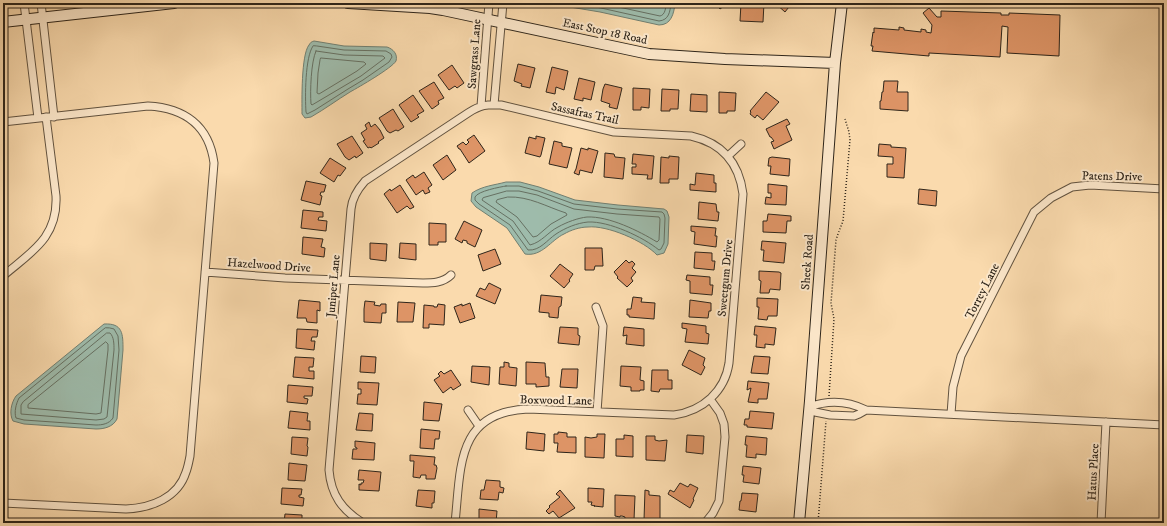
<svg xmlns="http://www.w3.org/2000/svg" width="1167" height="526" viewBox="0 0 1167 526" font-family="'IM FELL DW Pica',serif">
<rect width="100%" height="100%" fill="#fadaad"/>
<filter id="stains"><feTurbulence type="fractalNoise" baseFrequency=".005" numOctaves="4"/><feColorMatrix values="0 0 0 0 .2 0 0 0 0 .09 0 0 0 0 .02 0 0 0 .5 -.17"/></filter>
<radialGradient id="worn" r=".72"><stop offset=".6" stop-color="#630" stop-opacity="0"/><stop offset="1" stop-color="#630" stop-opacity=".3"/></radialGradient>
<!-- water -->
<path fill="#9ebbab" stroke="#717f71" d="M564,3h111c-1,11 -4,22 -16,22l-59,-13 -30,-5z
M314,41l30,5 43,1c6,2 11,7 9,14 -4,7 -37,26 -46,31 -13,8 -25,17 -39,25l-6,1 -3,-4c0,-13 -1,-59 7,-69 2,-3 2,-3 5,-4z
M506,182h14l19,5 36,13 43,5 46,4 3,2 2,6 -1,27 -4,9 -7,2c-13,-14 -50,-30 -69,-28 -8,0 -17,3 -24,7 -13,6 -22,23 -39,20l-18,-26 -31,-21 -5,-6 1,-8c10,-7 23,-8 34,-11z
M104,324c19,-1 19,10 19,26l-6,69c-4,8 -13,10 -21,10l-72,-5 -11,-3c-4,-7 -2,-18 3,-25z"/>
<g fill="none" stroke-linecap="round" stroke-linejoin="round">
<!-- shore -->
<path stroke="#667062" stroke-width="1" d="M572,3l29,5 58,13c10,-1 11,-9 12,-18
M600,3l60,13c5,-1 6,-8 6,-13
M317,46l27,4 42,1 5,3 1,3 -3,5 -26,18 -15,9 -33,21 -8,4 -1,-2c-1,-15 -1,-55 7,-66z
M316,51l28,4 39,1 2,2 -24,18 -49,29 -1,-1c-1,-13 0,-42 5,-53z
M321,58l43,4 2,2 -9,7 -38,23 -2,-1 1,-20 2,-13z
M506,186h13l19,5 36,13 43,5 45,3 2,2 1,4 -1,25 -3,6 -2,1c-16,-13 -50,-29 -71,-28 -11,1 -23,6 -32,12 -9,6 -16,17 -28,16l-18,-25 -31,-21 -4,-4c0,-1 0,-2 0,-3 3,-6 25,-10 31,-11z
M507,191h12l18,4 37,14 43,5 42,3 1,2 -1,21 -2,2c-18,-11 -48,-26 -70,-25 -9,1 -20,5 -29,10 -10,5 -16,15 -28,18l-17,-24 -31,-21 1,-2z
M508,197c21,-1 39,10 58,16l1,2 -16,9 -14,12 -4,1 -16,-20 -21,-15 1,-2z
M110,328l4,1 4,7 1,14 -6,68c-4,6 -11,7 -17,7l-72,-5 -8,-2c-2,-6 0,-14 3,-20l81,-66 5,-4z
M107,333h3c4,4 4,11 4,17l-7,67 -3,2 -8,1 -75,-6v-9l2,-3z
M106,342l2,2v6l-7,63 -5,1 -68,-6v-3z"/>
</g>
<!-- building -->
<path fill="#dd9466" stroke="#2e251a" d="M715,3h13l-8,6z
M741,3h23l-1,19 -23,-1z
M775,3h17l-7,9z
M929,8l8,9h4v-6l60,2v2h8v-2l51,2 -1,41 -52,-3 1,-26 -6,-1 -2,31 -71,-4v3l-57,-5 1,-5h-2l2,-14 1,1v-5l25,2v-3l5,1v2l17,2v-3l5,1v2l5,1 1,-8 -9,-12z
M518,64l17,4 -5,20 -9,-2 1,-2 -8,-3z
M452,65l12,18 -7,5 -2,-2 -6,4 -11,-15z
M552,67l16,4 -4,19 -8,-3 -1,7 -9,-2z
M579,78l16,4 -4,18 -8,-2v3l-9,-2z
M884,81h14l-1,11h11v19l-28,-2v-8h1l1,-9h1z
M434,82l10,16 -6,3 1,3 -7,5 -13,-18z
M605,84l17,4 -5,21 -8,-2 1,-3 -9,-3 2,-12z
M633,88l17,1 -1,19 -8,-1v3h-8z
M662,89l17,1 -1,19h-8v2h-9z
M719,92l17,1 -1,18h-8v2h-8z
M766,92l13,10 -16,18 -6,-5 -2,3 -5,-4 1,-2 -1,-1z
M691,94l16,1v17l-17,-1z
M413,95l11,16 -7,4 2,2 -8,5 -12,-17z
M393,109l11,18 -6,4 -2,-1 -6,3 -3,-2 -8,-13z
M787,119l3,5 -4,2 6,14 -18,9 -3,-7 3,-1 -3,-4h-1l-4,-8z
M369,122l2,5 4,-3 5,6 4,8 -6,4 1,1 -8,5 -1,-1 -2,1 -5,-7 2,-1 -4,-7 6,-4 -2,-4z
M474,135l11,16 -16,12 -9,-14h-1l-2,-3 6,-4 3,3 3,-3 -2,-2z
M352,136l11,17 -7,5 -1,-2 -6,4 -4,-3 -8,-13z
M536,136l9,2 -4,17 -1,2 -15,-4 4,-16 7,2z
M554,141l8,2v3l10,2 -5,20 -18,-4z
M879,144l12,1v2l15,1 -2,30 -17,-1v-13h6v-7l-15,-1z
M581,148l7,2v-2l10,3 -6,22 -12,-3 -1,5 -5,-2 2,-4z
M605,153l9,1 1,3 10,1 -2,21 -19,-2z
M633,154l21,2 -2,23h-5l1,-4 -16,-1v-7h4v-3h-4z
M447,155l9,15 -13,10 -10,-15z
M669,156l10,1 -1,22h-9v4h-9l1,-26 8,1z
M772,157l18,2 -1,17 -19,-2 1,-8h-3l1,-8z
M330,158l16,10 -6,8 -2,-1 -4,7 -14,-9z
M424,172l8,13 -4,3 2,4 -5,2 -2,-4 -7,5 -10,-15 7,-5 2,3z
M696,173l18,2v8h2v9l-26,-2v-6l5,1z
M306,181l20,4 -2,7h-3l-1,3 2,1 -2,9 -19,-5z
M768,184l19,2 -1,19 -21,-1 1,-7 5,1v-5h-3z
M400,185l14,22 -4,2 -3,-3 -10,7 -13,-19 6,-5 1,2z
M919,189l18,2 -1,15 -18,-2z
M699,202l17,2 1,8h2l-1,9 -20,-2z
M303,210l20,2v5h-4l-1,3 9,1 -1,10 -25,-3z
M768,214l23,2v5h-4l-1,12 -23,-1v-11h4z
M464,221l18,9 -7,17 -8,-4v-2l-4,-1 -1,3 -7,-4z
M429,223l17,1v18h-8v3h-9z
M691,226l25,2 -1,8h2l-1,11 -22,-3 1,-12 -4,-1z
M303,237l20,2 -2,8 4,1 -1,9 -22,-3z
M762,241l24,2 -2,20 -21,-2 1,-11h-3z
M370,243l17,1 -1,17 -16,-2z
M400,243l16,1v16l-17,-2z
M585,248h17l1,18h-8l-1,4h-9z
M495,249l6,15 -18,7 -5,-16z
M695,252l17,1v8h3l-1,9 -20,-2z
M626,260l3,3 3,-2 3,3 -3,4 4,4 -5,6 2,3 -6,6 -10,-9 1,-1 -4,-5z
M560,264l13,10 -4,6 1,1 -6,7 -14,-12z
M759,271l20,1 2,1 -1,17 -10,-1 -1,4h-9l1,-12 -2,-1z
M687,275l23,2v8h3l-1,10 -22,-2v-12l-4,-1z
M489,283l12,6 -6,15 -19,-8 4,-8 5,2z
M541,295l21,2 -1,9 -2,1 -1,11 -9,-1v-4l-10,-1z
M633,297l9,1 -1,4 14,1 -1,16 -25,-2v-2h-2v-6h4z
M757,298l21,1 -1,17h-9l-1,4 -9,-1 1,-12h-2z
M299,300l21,2v9l-3,-1v13l-10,-1 -1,-4h-9z
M690,300l21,3v8h-2l-1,7 -19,-1z
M365,301l10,1 -1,3 6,1 1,-2h5v9h-4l-1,10 -17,-1v-13z
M398,302l17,1 -2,19h-16z
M470,303l5,15 -15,5 -6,-16 8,-3v2z
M438,304l7,1 -1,20 -15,-1v4h-6l1,-23 10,1v1h3z
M682,323l24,3v7l3,1 -1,10 -23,-2 2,-13 -5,-1z
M755,326l21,2 -2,17 -9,-1v4l-9,-1 1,-12h-3z
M560,327l18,1v7l2,1 -1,9 -21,-2z
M624,327l20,2v17l-18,-2 1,-9 -4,1z
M297,329l21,1 -1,7h-5l-1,4h4l-1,9 -18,-2z
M689,350l16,8 -2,7 2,2 -4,8 -19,-10z
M361,356l15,1 -1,16 -15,-1z
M754,356l16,1 -2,17 -17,-1z
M295,357l19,1 -1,9h-4v4h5v8l-21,-2z
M504,362l5,1v4l8,1 -1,18 -17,-2 1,-17h4z
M526,362l19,1 1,14h3v9l-13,1v-3h-10z
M472,366l18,1 -1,18 -18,-3z
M621,366l20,1 -1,13 4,1v9h-4v1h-9v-4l-11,-1z
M562,369h16l-1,19 -17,-1z
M451,370l10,15 -8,5 -2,-3 -8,6 -9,-13 6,-4 -2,-2 3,-3 3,3z
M652,370h16v10h4v9h-12l-1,3 -8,-1z
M748,381l21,2 -2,16h-9v4l-10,-1 3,-14 -4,2z
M358,382l21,1 -2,22 -20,-1 1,-10h3v-5h-3z
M288,385l25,2 -1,9h-8v2l4,1 -1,5 -20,-2z
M424,402l18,2 -3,17 -16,-1z
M290,411l18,2 -1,8h3v9l-22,-2z
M750,411l24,2 -2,16 -25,-2v-2h-3l1,-6h4z
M359,413l14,1 -1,17 -16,-1z
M421,429l19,2 -1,8h-4l-1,10 -14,-1z
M527,432l18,2 -1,17 -18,-2z
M558,432l9,1v4h9v16l-19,-1 1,-9h-4v-9h4z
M597,434h8l-1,24 -19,-1v-20l6,1 6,-1z
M624,435l9,1v21l-17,-1v-17h8z
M687,435l17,1 -1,18 -17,-2z
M646,436h9v4l4,1 8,-1 -2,21 -19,-1z
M746,436l21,2 -1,17 -10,-1v4l-10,-1 1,-12h-2z
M292,437l16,1 -1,8 1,1 -1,9 -16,-2z
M355,441l20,2 -1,17 -22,-1 1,-10h4v-1l-2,-1z
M410,455l25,2 -1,8h2l1,3 -2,11h-9v-4h-5l-1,3 -7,-1 1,-16h-4z
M289,463l18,2 -2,16 -17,-1z
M743,466l18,2 -2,16 -16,-2 1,-7h-2z
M359,470l22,2 -2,19 -20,-1v-6l2,1v-2h2l1,-3h-6z
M486,480l14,1v6l4,1 -1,5 -4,-1 -1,8 -18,-1 1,-9h3z
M680,483l8,4 2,-3 8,4 -5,11 1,1 -4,8 -22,-14 2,-4 4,2z
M282,488l20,1 -1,6h-2v2l5,1 -1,8 -22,-2z
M588,488l16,1 -1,18 -9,-1h1l-4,-1 1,-3h-4z
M418,490l17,1 -1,12h-2v5l-16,-2z
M560,490l15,18 -16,10 -6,-7 -4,3 -3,-3 4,-4 -1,-1 11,-9 -4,-3z
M645,490l4,1v4l11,1v24l-10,-1v2h-5l-1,-1z
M742,493l16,1 -2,18 -17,-2 1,-9h1z
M615,495l20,1 -1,24h-9v-3l-3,-1h-2v1l-5,-1z
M479,509l18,2 -1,12h-17z
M285,514l17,1v8h-18z
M738,521l18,2h-18z"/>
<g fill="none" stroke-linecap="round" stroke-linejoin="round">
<defs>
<path id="street" d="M24,3l14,115
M41,3l13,114
M494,105l9,-102
M481,106l8,-103
M3,122l145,-16c36,2 61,19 66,57l-24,293c-1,5 -2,11 -4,16 -8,26 -35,36 -60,37l-123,-6
M728,156l13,-12
M205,272l80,6 138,5c9,0 20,0 28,-8
M3,276c28,-24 55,-38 53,-80l-10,-79
M596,307l7,19 -6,86
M468,410l11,16
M866,410l-7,4 -5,2 -24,-1 -15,-3 -6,-5c19,-7 39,-6 57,3l298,15
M951,414l2,-27 8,-31 73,-144 17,-14 21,-11 18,-2 74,4
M363,523c-21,-13 -32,-28 -34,-53l22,-261c1,-11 6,-19 14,-28l103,-68c12,-8 19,-9 33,-8l113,27 77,4c31,7 48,26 52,58l-14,169c-4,28 -26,48 -55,52l-146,-6c-72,3 -67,58 -73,114
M705,523l8,-10 6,-12 6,-64 -1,-13 -4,-11 -10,-14
M1101,523l5,-101"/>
<path id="secondary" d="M348,3l82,5 13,2 206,44 76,5 110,4
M3,22l171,-19
M799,523l11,-122 25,-338 7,-60"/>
</defs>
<!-- street casing -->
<use href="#street" stroke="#61523f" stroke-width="9"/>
<!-- secondary casing -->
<use href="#secondary" stroke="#2e251a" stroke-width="12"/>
<!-- path -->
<path stroke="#2e251a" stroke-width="1.5" stroke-dasharray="1 2" stroke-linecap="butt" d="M829,396l5,-77 -3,-16 5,-63 2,-6 5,-13 7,-81 -1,-8 -4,-13
M818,523l8,-102"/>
<!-- street -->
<use href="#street" stroke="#fce7ca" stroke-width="7"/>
<!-- secondary -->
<use href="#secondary" stroke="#fce7ca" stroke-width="10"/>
</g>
<g text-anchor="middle" stroke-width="4" stroke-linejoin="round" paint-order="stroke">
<!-- street labels -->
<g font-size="12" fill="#2e251a" stroke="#fce7ca">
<text transform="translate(605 31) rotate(12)" y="4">East Stop 18 Road</text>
<text transform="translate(474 54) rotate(-86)" y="4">Sawgrass Lane</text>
<text transform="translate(585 113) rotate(12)" y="4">Sassafras Trail</text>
<text transform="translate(1112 176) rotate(1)" y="4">Patens Drive</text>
<text transform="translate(807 262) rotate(-86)" y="4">Sheek Road</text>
<text transform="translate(269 265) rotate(4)" y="4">Hazelwood Drive</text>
<text transform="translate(725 278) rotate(-85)" y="4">Sweetgum Drive</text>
<text transform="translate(333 286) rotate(-85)" y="4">Juniper Lane</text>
<text transform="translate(982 291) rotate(-63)" y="4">Torrey Lane</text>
<text transform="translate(556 400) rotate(1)" y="4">Boxwood Lane</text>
<text transform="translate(1093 472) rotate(-87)" y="4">Hatus Place</text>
</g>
</g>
<!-- margin -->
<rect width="1167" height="526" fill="none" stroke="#fadaad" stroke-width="16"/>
<rect x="4" y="4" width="1159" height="518" fill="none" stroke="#2e251a" stroke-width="2"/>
<rect x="8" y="8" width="1151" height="510" fill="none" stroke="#2e251a"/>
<rect width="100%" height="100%" filter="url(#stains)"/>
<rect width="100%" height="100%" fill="url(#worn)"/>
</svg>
